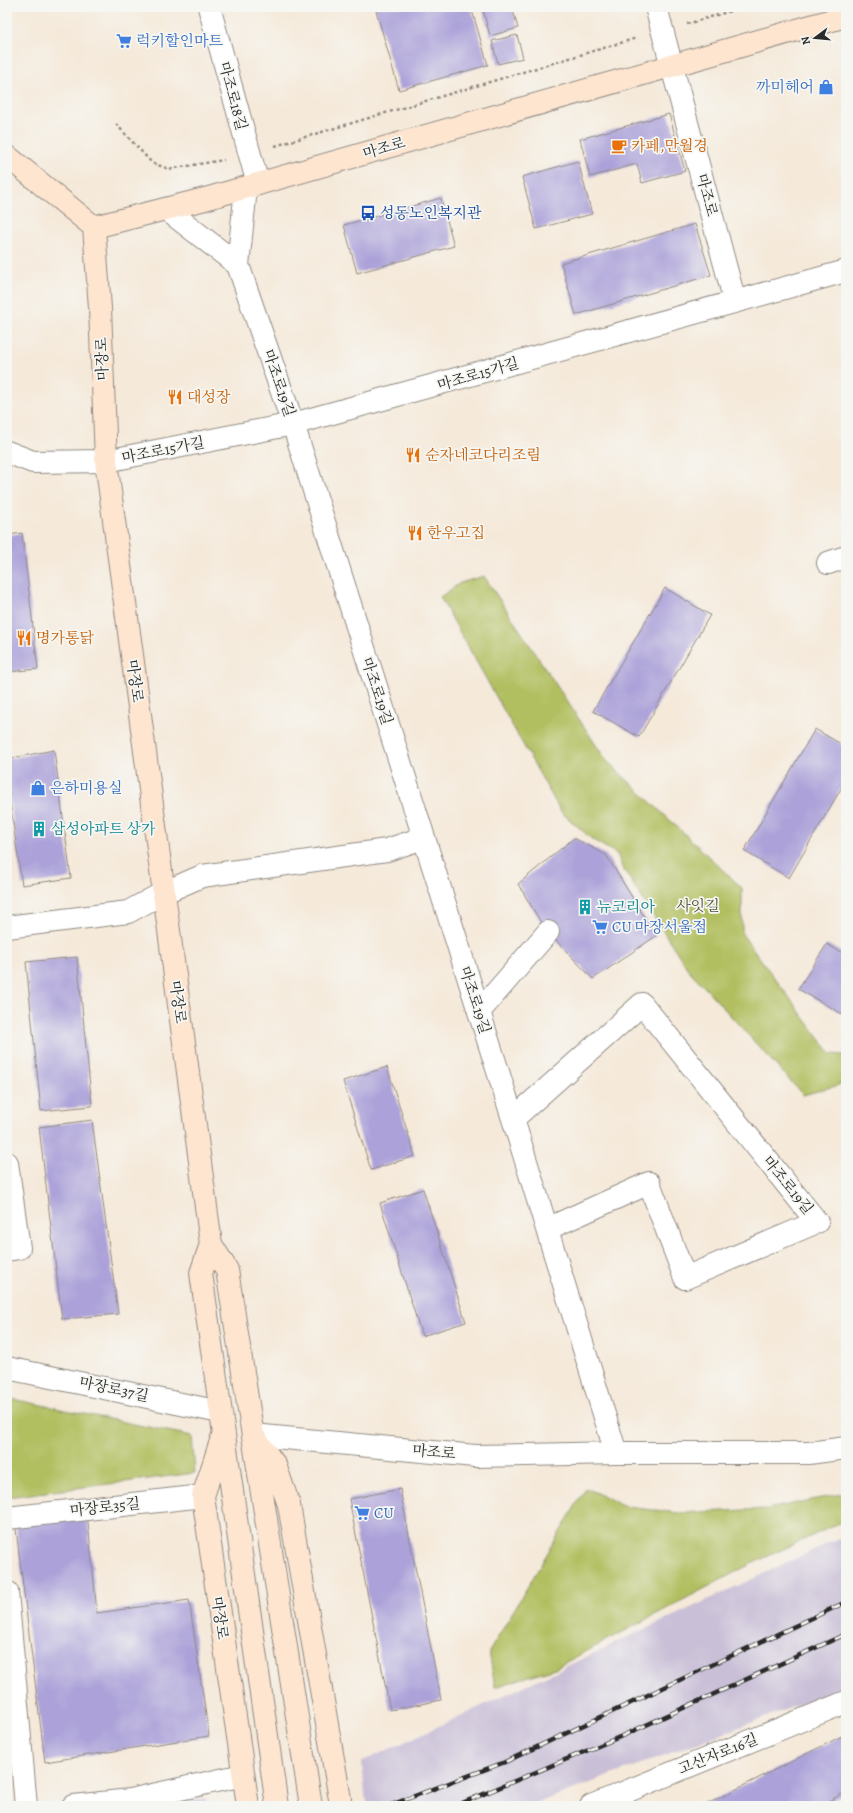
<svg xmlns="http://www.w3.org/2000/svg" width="853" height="1813" viewBox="0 0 853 1813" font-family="Alegreya,'Noto Serif KR',serif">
<rect width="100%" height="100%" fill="#f6f6f2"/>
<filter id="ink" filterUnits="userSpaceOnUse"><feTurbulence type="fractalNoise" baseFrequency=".025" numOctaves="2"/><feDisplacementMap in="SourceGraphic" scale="8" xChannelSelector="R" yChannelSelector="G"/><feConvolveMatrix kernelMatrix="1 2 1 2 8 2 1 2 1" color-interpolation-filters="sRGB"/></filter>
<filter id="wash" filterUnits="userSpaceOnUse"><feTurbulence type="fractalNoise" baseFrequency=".012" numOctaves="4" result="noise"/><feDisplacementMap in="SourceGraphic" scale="16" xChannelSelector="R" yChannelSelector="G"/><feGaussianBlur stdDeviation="0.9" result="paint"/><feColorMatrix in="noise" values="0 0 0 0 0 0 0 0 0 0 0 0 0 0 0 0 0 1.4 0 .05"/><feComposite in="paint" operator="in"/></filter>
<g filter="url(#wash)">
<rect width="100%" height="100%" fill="#f5e9d9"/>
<!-- industrial -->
<path fill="#c9bfd7" d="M846,1535v152l-317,119h-160l-4,-10 -3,-34z
M206,1798l1,8h-38z"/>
<!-- green -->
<path fill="#b2bf61" stroke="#6e7546" d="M484,576l122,184 136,128v46l89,120 15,1v28l-43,12 -116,-127 -65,-101 -5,-13 -24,-14 -32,-28 -121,-215 20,-14z
M7,1398l185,38 3,37 -188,24z
M586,1488l41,19 52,6 88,-4 79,-16v27l-101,47 -190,101 -60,19 -6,-35z"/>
<g id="blocks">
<!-- building -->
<path fill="#aca2d9" d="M375,7h96l17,58 -89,25z
M482,7h30l6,21 -28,8z
M517,35l6,23 -25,6 -6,-23z
M669,114l16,57 -43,12 -5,-19 -47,13 -10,-38z
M578,161l14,53 -56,15 -14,-52z
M441,198l13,48 -97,27 -13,-48z
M695,224l16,51 -135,40 -15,-52z
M7,526l2,9 13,-2 16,136 -31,3z
M665,588l45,27 -71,122 -46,-26z
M815,729l31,18v33l-57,98 -45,-27z
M54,750l17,128 -49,7 -15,-104v-22z
M574,838l32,17 50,81 -63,43 -48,-50 -27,-45z
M827,944l19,11v61l-48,-27z
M77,957l15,149 -51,5 -15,-149z
M387,1067l28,89 -44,14 -28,-89z
M92,1120l26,194 -56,5 -23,-192z
M423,1189l43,133 -44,14 -42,-133z
M400,1489l41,211 -51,10 -41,-211z
M87,1512l10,101 92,-13 20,136 -164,26 -30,-241z
M846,1734v58l-27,14h-116z"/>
</g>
</g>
<g filter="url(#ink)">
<use href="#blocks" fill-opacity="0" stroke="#908a82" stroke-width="1"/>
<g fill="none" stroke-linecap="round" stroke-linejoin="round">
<defs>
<path id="street" d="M209,7l49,177
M656,7l79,295
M246,188l-8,77 55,159 220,695 103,334h193l37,-5
M166,209l72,56
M7,452l26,10 73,-1 187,-37 553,-153
M828,563l18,-6
M7,927l121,-15 35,-19 39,-17 185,-26 36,-12
M479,1012l69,-80
M513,1119l129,-115 175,218 -132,56 -36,-95 -102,46
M7,1163l12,85 -12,2
M7,1368l213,44
M253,1435l222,21 141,-3
M7,1518l196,-22
M7,1592l19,214
M73,1806l57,-6 113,-25
M591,1806l255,-104"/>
<path id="secondary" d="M7,156l87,71 6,81 6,153 105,783 16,26 84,536
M94,227l111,-28 641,-183
M211,1244l-10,29 76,533
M222,1438l-19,58 45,310
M255,1438l20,27 14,40 51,294"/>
</defs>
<!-- street casing -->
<use href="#street" stroke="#908a82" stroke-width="24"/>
<!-- secondary casing -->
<use href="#secondary" stroke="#908a82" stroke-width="24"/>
<!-- path -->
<path stroke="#908a82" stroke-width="2.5" stroke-dasharray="3 3" stroke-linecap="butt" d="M687,24l57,-17
M116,124l36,39 17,6 55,-9
M275,146l362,-108"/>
<!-- street -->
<use href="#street" stroke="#fff" stroke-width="22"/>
<!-- secondary -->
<use href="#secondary" stroke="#fde5d0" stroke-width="22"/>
<defs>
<path id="rail" d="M388,1806l117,-44 341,-160
M455,1806l167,-70 224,-102"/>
</defs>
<!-- rail casing -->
<use href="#rail" stroke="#2b2b2b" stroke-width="4.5"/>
<!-- rail -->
<use href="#rail" stroke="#f6f6f2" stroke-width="3" stroke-dasharray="9" stroke-linecap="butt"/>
</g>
</g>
<!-- icons -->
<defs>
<symbol id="supermarket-bare" viewBox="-9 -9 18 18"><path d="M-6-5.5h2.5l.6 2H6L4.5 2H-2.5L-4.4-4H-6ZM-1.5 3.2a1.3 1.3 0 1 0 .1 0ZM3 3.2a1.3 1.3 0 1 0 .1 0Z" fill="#3f7fe0" stroke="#f6f6f2" stroke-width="2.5" paint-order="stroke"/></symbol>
<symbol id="shop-bare" viewBox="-9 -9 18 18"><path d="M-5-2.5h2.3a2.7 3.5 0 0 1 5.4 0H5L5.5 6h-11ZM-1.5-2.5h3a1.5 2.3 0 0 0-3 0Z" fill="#3f7fe0" stroke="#f6f6f2" stroke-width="2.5" paint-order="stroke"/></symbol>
<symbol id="cafe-bare" viewBox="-9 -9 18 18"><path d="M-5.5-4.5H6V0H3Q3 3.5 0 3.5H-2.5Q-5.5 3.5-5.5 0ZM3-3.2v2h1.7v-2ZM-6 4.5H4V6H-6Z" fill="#e8710a" stroke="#f6f6f2" stroke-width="2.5" paint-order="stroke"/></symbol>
<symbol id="bus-bare" viewBox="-9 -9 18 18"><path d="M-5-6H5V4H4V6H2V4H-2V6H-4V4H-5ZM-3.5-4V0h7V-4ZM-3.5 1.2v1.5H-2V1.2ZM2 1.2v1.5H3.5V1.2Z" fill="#1a4fb4" stroke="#f6f6f2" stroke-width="2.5" paint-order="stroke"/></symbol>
<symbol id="restaurant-bare" viewBox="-9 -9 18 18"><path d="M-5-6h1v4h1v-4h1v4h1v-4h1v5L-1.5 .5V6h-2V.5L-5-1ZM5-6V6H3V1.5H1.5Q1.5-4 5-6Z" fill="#e8710a" stroke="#f6f6f2" stroke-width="2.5" paint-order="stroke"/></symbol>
<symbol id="building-bare" viewBox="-9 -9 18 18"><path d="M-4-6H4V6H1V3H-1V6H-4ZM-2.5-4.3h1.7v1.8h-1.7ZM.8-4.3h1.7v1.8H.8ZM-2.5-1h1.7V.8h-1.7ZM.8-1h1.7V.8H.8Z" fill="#0f9aa8" stroke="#f6f6f2" stroke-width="2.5" paint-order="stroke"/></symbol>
</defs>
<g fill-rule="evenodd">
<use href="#supermarket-bare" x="113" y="30" width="22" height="22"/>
<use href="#shop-bare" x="815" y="76" width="22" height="22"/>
<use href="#cafe-bare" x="608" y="135" width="22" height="22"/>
<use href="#bus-bare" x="357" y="202" width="22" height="22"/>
<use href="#restaurant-bare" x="164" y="386" width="22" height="22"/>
<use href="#restaurant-bare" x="402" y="444" width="22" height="22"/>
<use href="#restaurant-bare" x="404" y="522" width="22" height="22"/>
<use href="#restaurant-bare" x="13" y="627" width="22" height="22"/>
<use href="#shop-bare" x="27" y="777" width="22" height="22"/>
<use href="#building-bare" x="28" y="818" width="22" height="22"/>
<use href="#building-bare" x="574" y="896" width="22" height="22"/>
<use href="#supermarket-bare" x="589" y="916" width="22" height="22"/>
<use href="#supermarket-bare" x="351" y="1502" width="22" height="22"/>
</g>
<g text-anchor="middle" stroke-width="3.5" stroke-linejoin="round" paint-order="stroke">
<!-- shop labels -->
<g font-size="15" fill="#366cbe" stroke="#f6f6f2" text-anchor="start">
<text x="136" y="46">럭키할인마트</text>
<text x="814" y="92" text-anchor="end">까미헤어</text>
<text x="50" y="793">은하미용실</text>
<text x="612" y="932">CU 마장서울점</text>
<text x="374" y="1518">CU</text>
</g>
<!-- street labels -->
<g font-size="15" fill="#2b2b2b" stroke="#f6f6f2">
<text transform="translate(233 96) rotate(75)" y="5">마조로18길</text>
<text transform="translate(384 148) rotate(-16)" y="5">마조로</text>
<text transform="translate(707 195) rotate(75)" y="5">마조로</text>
<text transform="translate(102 359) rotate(-92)" y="5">마장로</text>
<text transform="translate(478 374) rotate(-16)" y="5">마조로15가길</text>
<text transform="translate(279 383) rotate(71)" y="5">마조로19길</text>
<text transform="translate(163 450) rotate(-11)" y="5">마조로15가길</text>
<text transform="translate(135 681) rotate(82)" y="5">마장로</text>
<text transform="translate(377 691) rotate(72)" y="5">마조로19길</text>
<text transform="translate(475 1000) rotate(72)" y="5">마조로19길</text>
<text transform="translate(178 1002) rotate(82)" y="5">마장로</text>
<text transform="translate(788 1185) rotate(51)" y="5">마조로19길</text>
<text transform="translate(114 1389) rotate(12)" y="5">마장로37길</text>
<text transform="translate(434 1452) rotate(5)" y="5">마조로</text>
<text transform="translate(105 1507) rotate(-6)" y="5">마장로35길</text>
<text transform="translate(220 1618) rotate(82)" y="5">마장로</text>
<text transform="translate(718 1754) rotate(-22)" y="5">고산자로16길</text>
</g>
<!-- food labels -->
<g font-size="15" fill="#c56008" stroke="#f6f6f2" text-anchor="start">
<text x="631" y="151">카페,만월경</text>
<text x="187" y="402">대성장</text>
<text x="425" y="460">순자네코다리조림</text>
<text x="427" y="538">한우고집</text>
<text x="36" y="643">명가통닭</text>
</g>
<!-- transit labels -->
<g font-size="15" fill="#164399" stroke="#f6f6f2" text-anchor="start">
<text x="380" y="218">성동노인복지관</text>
</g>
<!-- culture labels -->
<g font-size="15" fill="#0d838f" stroke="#f6f6f2" text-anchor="start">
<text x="51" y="834">삼성아파트 상가</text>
<text x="597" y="912">뉴코리아</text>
</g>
<!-- park labels -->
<g font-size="15" fill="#54573b" stroke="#f6f6f2">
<text x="698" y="911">사잇길</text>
</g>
</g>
<!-- margin -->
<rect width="853" height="1813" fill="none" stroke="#f6f6f2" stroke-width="24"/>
<!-- north arrow -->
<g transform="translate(815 38) rotate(254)" stroke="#f6f6f2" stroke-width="3" paint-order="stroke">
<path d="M0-3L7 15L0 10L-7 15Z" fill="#2b2b2b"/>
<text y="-6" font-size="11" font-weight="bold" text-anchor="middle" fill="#2b2b2b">N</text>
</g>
</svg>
